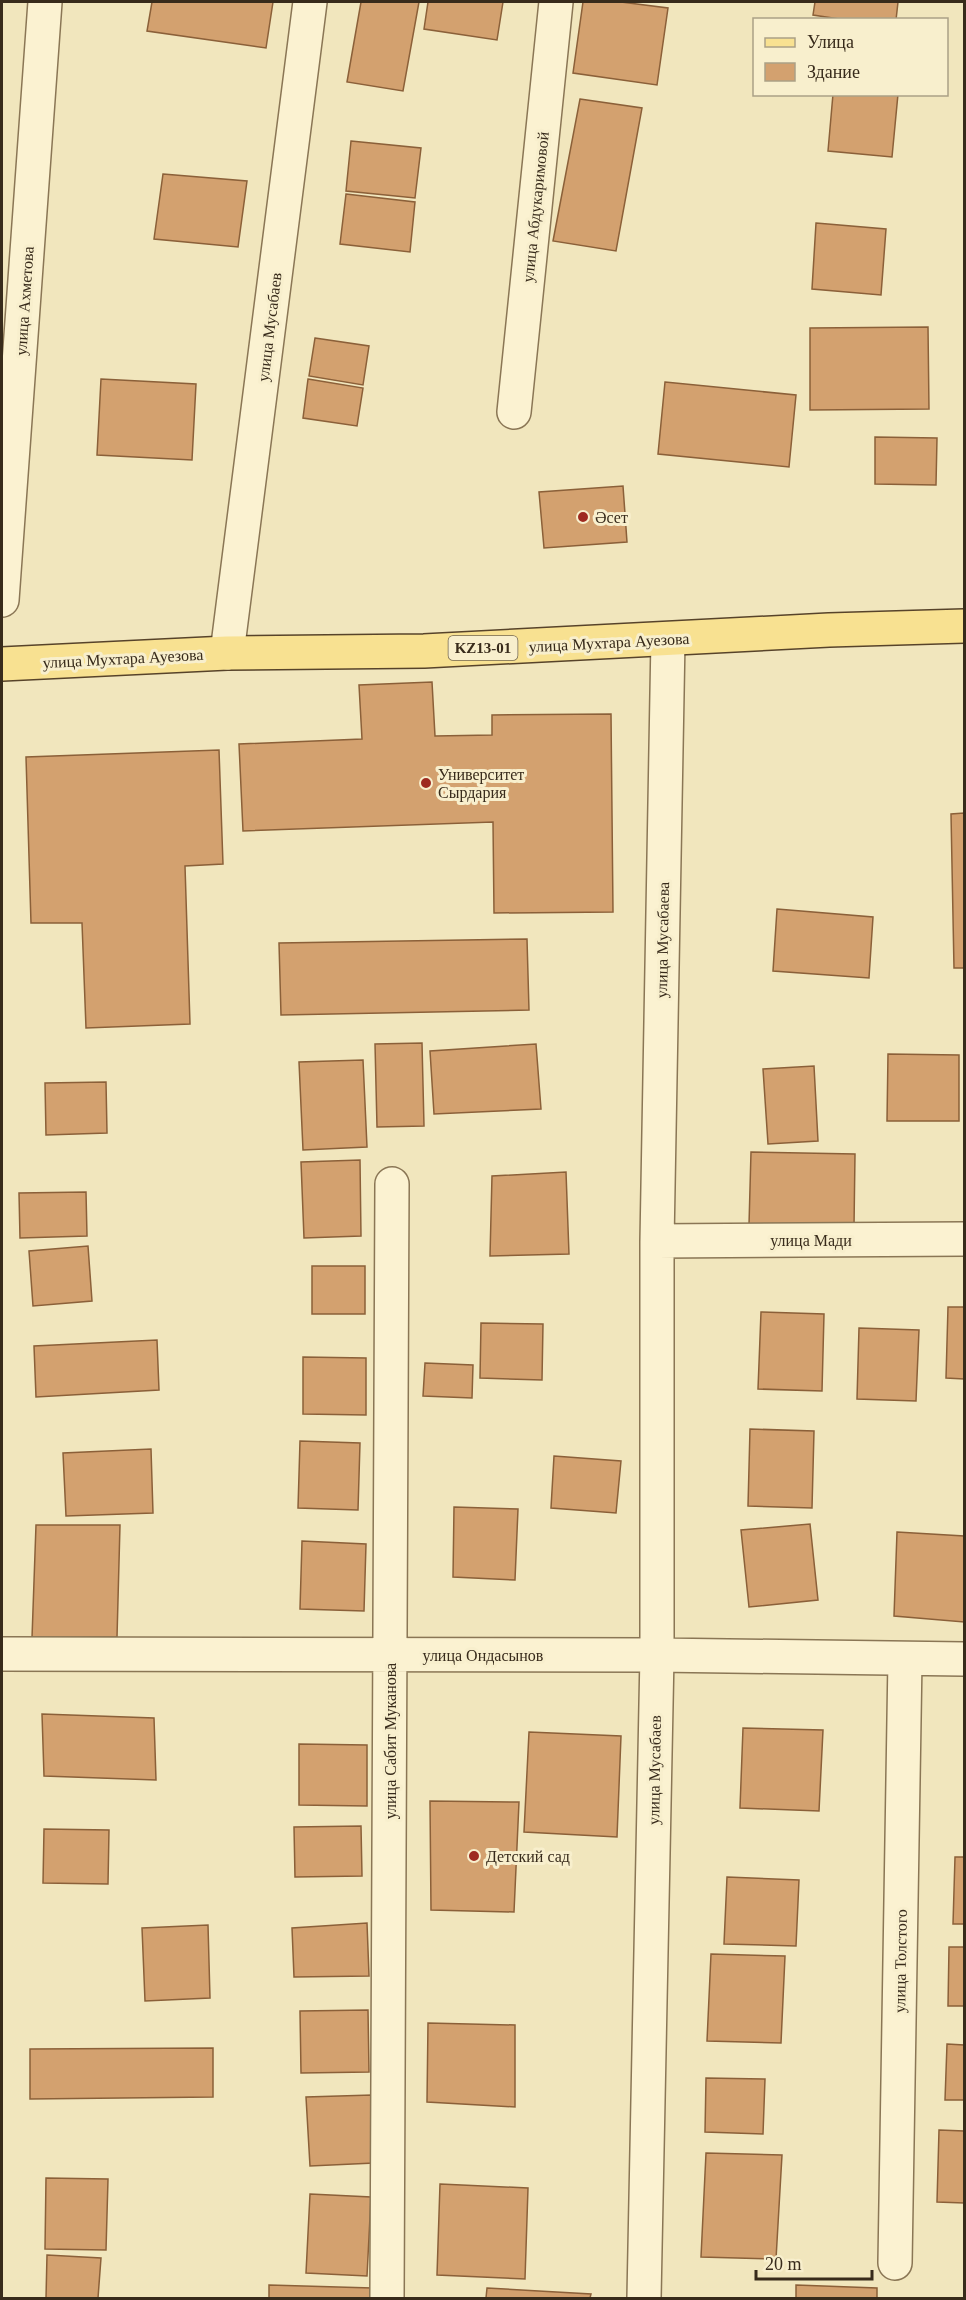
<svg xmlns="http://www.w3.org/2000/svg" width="966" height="2300" viewBox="0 0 966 2300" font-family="Georgia,serif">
<rect width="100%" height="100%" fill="#f1e6bd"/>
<!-- building -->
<path fill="#d3a16f" stroke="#8b6039" stroke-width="1.5" d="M152,2h121l-7,46 -119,-17z
M361,2h58l-16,89 -56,-9z
M428,2h75l-6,38 -73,-11z
M583,2h38l47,6 -11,77 -84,-12z
M815,2h83l-2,18h-50l-33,-5z
M833,94h65l-6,63 -64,-6z
M580,99l62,9 -26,143 -63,-10z
M351,141l70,7 -6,50 -69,-7z
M163,174l84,7 -9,66 -84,-8z
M346,194l69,8 -5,50 -70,-8z
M816,223l70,6 -5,66 -69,-6z
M928,327l1,82 -119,1v-82z
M315,338l54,8 -6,39 -54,-9z
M101,379l95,5 -4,76 -95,-5z
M308,379l55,9 -6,38 -54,-8z
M665,382l131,13 -7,72 -131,-13z
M875,437l62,1 -1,47 -61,-1z
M623,486l4,56 -83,6 -5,-56z
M432,682l3,54 57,-1v-20l119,-1 2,198 -119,1 -1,-91 -250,9 -4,-87 123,-5 -3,-54z
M219,750l4,114 -38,2 5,158 -104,4 -4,-105h-51l-5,-166z
M964,813v155h-10l-3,-154z
M777,909l96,8 -4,61 -96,-7z
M527,939l2,71 -248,5 -2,-72z
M422,1043l2,83 -47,1 -2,-83z
M536,1044l5,65 -107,5 -4,-63z
M888,1054l71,1v66h-72z
M363,1060l4,87 -64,3 -4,-88z
M814,1066l4,75 -50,3 -5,-75z
M106,1082l1,51 -61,2 -1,-52z
M751,1152l104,2 -1,73 -105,-2z
M360,1160l1,76 -57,2 -3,-76z
M566,1172l3,82 -79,2 2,-80z
M86,1192l1,44 -67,2 -1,-45z
M88,1246l4,55 -59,5 -4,-55z
M312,1266h53v48h-53z
M948,1307h16v72l-18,-1z
M761,1312l63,2 -2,77 -64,-2z
M481,1323l62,1 -1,56 -62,-2z
M859,1328l60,2 -3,71 -59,-2z
M157,1340l2,50 -123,7 -2,-51z
M303,1357l63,1v57l-63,-1z
M425,1363l48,2 -1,33 -49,-2z
M750,1429l64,2 -2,77 -64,-2z
M300,1441l60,2 -2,67 -60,-2z
M151,1449l2,64 -87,3 -3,-63z
M554,1456l67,5 -5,52 -65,-5z
M454,1507l64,2 -3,71 -62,-3z
M810,1524l8,76 -69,7 -8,-77z
M36,1525h84l-3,112 -85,1z
M897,1532l67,4v86l-70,-6z
M302,1541l64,3 -2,67 -64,-2z
M42,1714l112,4 2,62 -112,-4z
M743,1728l80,2 -4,81 -79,-3z
M529,1732l92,4 -4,101 -93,-5z
M299,1744l68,1v61l-68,-1z
M430,1801l89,1 -5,110 -83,-2z
M361,1826l1,50 -67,1 -1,-50z
M44,1829l65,1 -1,54 -65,-1z
M955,1857h9v67h-11z
M727,1877l72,3 -3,66 -72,-2z
M367,1923l2,53 -75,1 -2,-49z
M208,1925l2,73 -65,3 -3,-73z
M949,1947h15v59h-16z
M711,1954l74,2 -4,87 -74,-2z
M368,2010l1,62 -68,1 -1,-62z
M428,2023l87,2v82l-88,-5z
M947,2044l17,1v55h-19z
M213,2048v49l-183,2v-50z
M706,2078l59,1 -2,55 -58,-2z
M372,2095l2,68 -64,3 -4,-69z
M939,2130l25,1v72l-27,-1z
M706,2153l76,2 -6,104 -75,-2z
M46,2178l62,1 -2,71 -61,-1z
M440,2184l88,4 -3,91 -88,-4z
M310,2194l61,3 -4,79 -61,-3z
M47,2255l54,3 -3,40h-52z
M269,2285l103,3v10h-103z
M796,2285l81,3v10h-81z
M487,2288l104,6 -1,4h-104z"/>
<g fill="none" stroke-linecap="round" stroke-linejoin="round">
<defs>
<path id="minor" d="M514,412l42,-410
M2,600l43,-598
M227,653l83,-651
M657,1241l307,-2
M2,1654l655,1 307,4
M895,2263l10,-604
M387,2298l5,-1114
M644,2298l13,-643v-414l11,-602"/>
<path id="major" d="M2,664l225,-11 197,-2 405,-21 135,-4"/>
</defs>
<!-- minor casing -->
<use href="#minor" stroke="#8a7655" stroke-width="36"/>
<!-- major casing -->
<use href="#major" stroke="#57432a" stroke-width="36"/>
<!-- minor -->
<use href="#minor" stroke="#fbf2d1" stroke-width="33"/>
<!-- major -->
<use href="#major" stroke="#f8e191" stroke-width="33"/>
</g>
<!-- markers -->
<g fill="#9e2a20" stroke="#f8efcd" stroke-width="2">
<circle cx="583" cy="517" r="6"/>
<circle cx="426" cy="783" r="6"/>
<circle cx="474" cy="1856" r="6"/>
</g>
<g text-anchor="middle" stroke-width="6" stroke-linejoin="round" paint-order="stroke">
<!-- shield labels -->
<rect fill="#f8efcd" stroke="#726650" stroke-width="1.5" x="448.5" y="636" width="69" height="24" rx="4.5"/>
<g font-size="15" font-weight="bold" fill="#382b1b">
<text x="483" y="653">KZ13-01</text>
</g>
<!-- street labels -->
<g font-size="16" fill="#382b1b" stroke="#f8efcd">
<text transform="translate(535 207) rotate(-84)" y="6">улица Абдукаримовой</text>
<text transform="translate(24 301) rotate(-86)" y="6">улица Ахметова</text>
<text transform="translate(269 327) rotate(-83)" y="6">улица Мусабаев</text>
<text transform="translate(609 642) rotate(-3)" y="6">улица Мухтара Ауезова</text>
<text transform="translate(123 658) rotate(-3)" y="6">улица Мухтара Ауезова</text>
<text transform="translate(662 940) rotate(-89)" y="6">улица Мусабаева</text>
<text x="811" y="1246">улица Мади</text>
<text x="483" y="1661">улица Ондасынов</text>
<text transform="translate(390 1741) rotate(-90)" y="6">улица Сабит Муканова</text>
<text transform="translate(654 1770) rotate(-89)" y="6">улица Мусабаев</text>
<text transform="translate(900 1961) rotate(-89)" y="6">улица Толстого</text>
</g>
<!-- poi labels -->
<g font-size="16" fill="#382b1b" stroke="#f8efcd" text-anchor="start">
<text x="595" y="523">Әсет</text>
<text x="438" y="780">Университет<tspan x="438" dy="18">Сырдария</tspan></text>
<text x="486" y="1862">Детский сад</text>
</g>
</g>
<!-- border -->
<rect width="966" height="2300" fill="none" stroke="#382b1b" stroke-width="6"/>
<!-- legend -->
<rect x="753" y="18" width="195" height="78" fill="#f8efcd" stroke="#aba186" stroke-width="1.5"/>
<rect x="765" y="38" width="30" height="9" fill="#f8e191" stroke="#aba186" stroke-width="1.5"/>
<text x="807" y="48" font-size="18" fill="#382b1b">Улица</text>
<rect x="765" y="63" width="30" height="18" fill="#d3a16f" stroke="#aba186" stroke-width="1.5"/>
<text x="807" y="78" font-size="18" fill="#382b1b">Здание</text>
<!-- scale -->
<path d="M756 2270v9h116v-9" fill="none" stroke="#382b1b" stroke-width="3"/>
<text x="765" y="2270" font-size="18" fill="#382b1b" stroke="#f8efcd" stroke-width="4.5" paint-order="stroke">20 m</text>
</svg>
